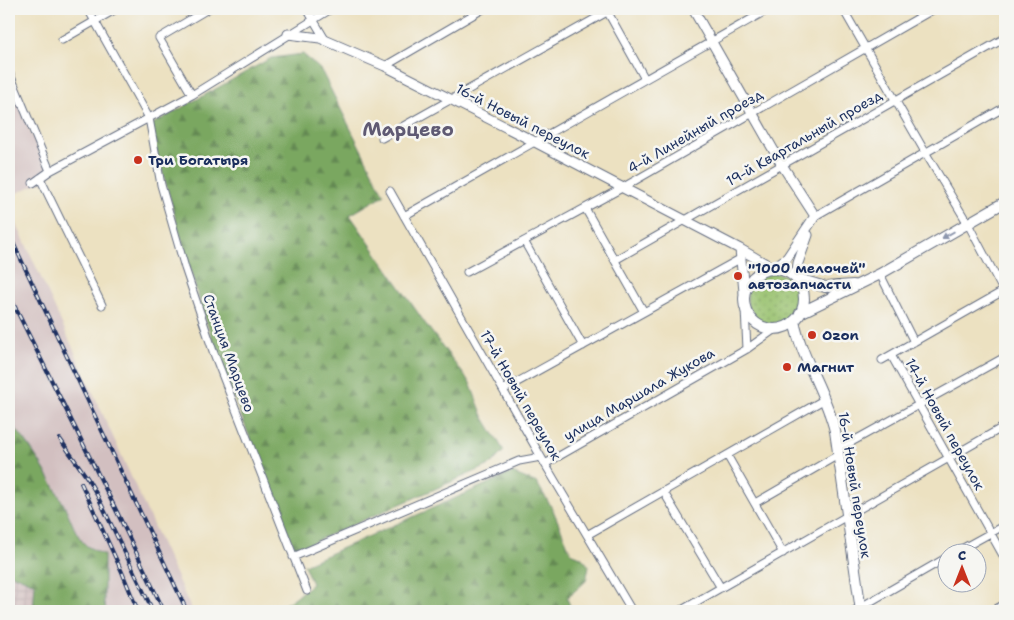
<svg xmlns="http://www.w3.org/2000/svg" width="1014" height="620" viewBox="0 0 1014 620" font-family="'Shantell Sans',sans-serif">
<defs>
<pattern id="industrial-grid" width="8" height="8" patternUnits="userSpaceOnUse" patternTransform="scale(1.25)"><rect width="8" height="8" fill="#d2bfc0"/><path d="M0 4h8M4 0v8" fill="none" stroke="#b4a4a7"/></pattern>
<pattern id="grass-dots" width="8" height="8" patternUnits="userSpaceOnUse" patternTransform="scale(1.25)"><rect width="8" height="8" fill="#98c16d"/><path d="M2 2h.1M6 6h.1" fill="none" stroke="#7b9d5d" stroke-width="1.8" stroke-linecap="round"/></pattern>
<pattern id="forest-firs" width="22" height="20" patternUnits="userSpaceOnUse" patternTransform="scale(1.25)"><rect width="22" height="20" fill="#7aa760"/><path d="M5 1l3.5 6h-7zM16 11l3.5 6h-7z" fill="#638852"/></pattern>
</defs>
<rect width="100%" height="100%" fill="#f6f6f2"/>
<filter id="ink" filterUnits="userSpaceOnUse"><feTurbulence type="fractalNoise" baseFrequency=".02" numOctaves="2"/><feDisplacementMap in="SourceGraphic" scale="10" xChannelSelector="R" yChannelSelector="G"/><feConvolveMatrix kernelMatrix="1 2 1 2 8 2 1 2 1" color-interpolation-filters="sRGB"/></filter>
<filter id="wash" filterUnits="userSpaceOnUse"><feTurbulence type="fractalNoise" baseFrequency=".0096" numOctaves="4" result="noise"/><feDisplacementMap in="SourceGraphic" scale="20" xChannelSelector="R" yChannelSelector="G"/><feGaussianBlur stdDeviation="1.12" result="paint"/><feColorMatrix in="noise" values="0 0 0 0 0 0 0 0 0 0 0 0 0 0 0 0 0 1.4 0 .05"/><feComposite in="paint" operator="in"/></filter>
<g filter="url(#wash)">
<rect width="100%" height="100%" fill="#ece1c1"/>
<!-- industrial -->
<path fill="url(#industrial-grid)" d="M9,534l41,77h-41z"/>
<!-- railway -->
<path fill="#d2bfc0" d="M9,86l42,91 -42,20z
M9,207l183,404h-142l-41,-77z"/>
<!-- grass -->
<path fill="url(#grass-dots)" stroke="#5a7866" d="M747 299a26 26 0 1 1 52 0a26 26 0 1 1-52 0Z"/>
<!-- forest -->
<path fill="url(#forest-firs)" stroke="#4a6b5f" d="M303,54l18,16 63,125 -34,20 75,108 45,60 13,33 21,35 -14,14 -195,85c-26,-66 -54,-132 -78,-198 -27,-74 -45,-151 -68,-226l122,-68z
M9,421c23,25 39,54 55,84 7,13 11,31 23,41 5,3 11,6 17,9v48l3,8h-74l2,-27 -26,-11v-39l2,-3 -2,-5z
M512,473l25,10 16,27 18,43 10,4 8,9 -3,15 -19,17 5,13h-299l20,-12 19,-15 -8,-19z"/>
</g>
<g filter="url(#ink)">
<g fill="none" stroke-linecap="round" stroke-linejoin="round">
<defs>
<path id="minor" d="M88,9l61,109 12,67 24,83 28,83 94,240
M307,9l19,32
M606,9l39,70
M843,9l82,143 43,72 37,70
M62,40l54,-31
M385,66l98,-57
M9,72l41,99
M192,95l-33,-57 49,-29
M382,138l225,-126
M40,178l62,127
M33,183l17,-12 142,-76 139,-86
M390,191l155,273 87,147
M585,208l59,104
M404,216l365,-207
M815,216l190,-109
M524,241l59,105
M615,260l390,-222
M467,272l155,-84 312,-179
M880,274l34,68
M745,309l2,40
M891,355l114,204
M882,360l123,-70
M503,390l235,-130 3,3
M837,450l168,-93
M727,455l56,98
M545,464l202,-115 28,-20
M663,491l58,97
M755,503l83,-48
M587,535l238,-136
M956,552l49,-27
M293,557l226,-96 22,-4
M680,611l325,-185
M854,611l92,-53
M992,611l13,-7"/>
<path id="tertiary" d="M693,9l89,156 33,51
M288,34l32,4 65,28 150,76 205,107 33,19 14,-10 28,-42
M740,249l4,43
M796,278l2,-15 10,-28"/>
<path id="secondary" d="M744 299a30 30 0 1 1 60 0a30 30 0 1 1-60 0Z
M796,278l29,9 28,-2
M800,313l80,-39 125,-72
M794,321c8,39 32,72 41,110l26,180"/>
</defs>
<!-- minor casing -->
<use href="#minor" stroke="#646d81" stroke-width="9"/>
<!-- tertiary casing -->
<use href="#tertiary" stroke="#646d81" stroke-width="11"/>
<!-- secondary casing -->
<use href="#secondary" stroke="#646d81" stroke-width="12"/>
<!-- minor -->
<use href="#minor" stroke="#fff" stroke-width="7"/>
<!-- tertiary -->
<use href="#tertiary" stroke="#fff" stroke-width="9"/>
<!-- secondary -->
<use href="#secondary" stroke="#fff" stroke-width="10"/>
<defs>
<path id="rail" d="M9,234l178,377
M9,295l108,217 47,99
M60,439l28,40 9,16 56,116
M81,483l41,89 16,39"/>
</defs>
<!-- rail casing -->
<use href="#rail" stroke="#1b2f5e" stroke-width="4"/>
<!-- rail -->
<use href="#rail" stroke="#f6f6f2" stroke-width="2" stroke-dasharray="5.5" stroke-linecap="butt"/>
</g>
<!-- one-way arrows -->
<defs><path id="oneway-solid" d="M-6-.8H1V-3.2L6.5 0L1 3.2V.8H-6Z" transform="scale(1.25)"/></defs>
<use fill="#8d97ae" href="#oneway-solid" transform="translate(948 235) rotate(150)"/>
</g>
<!-- markers -->
<g fill="#c8321e" stroke="#f6f6f2" stroke-width="2">
<circle cx="138" cy="160" r="5"/>
<circle cx="738" cy="276" r="5"/>
<circle cx="812" cy="335" r="5"/>
<circle cx="787" cy="367" r="5"/>
</g>
<g text-anchor="middle" stroke-width="5" stroke-linejoin="round" paint-order="stroke">
<!-- street labels -->
<g font-size="14" fill="#1b2f5e" stroke="#f6f6f2">
<text transform="translate(523 121) rotate(27)" y="5">16-й Новый переулок</text>
<text transform="translate(695 131) rotate(-30)" y="5">4-й Линейный проезд</text>
<text transform="translate(804 138) rotate(-30)" y="5">19-й Квартальный проезд</text>
<text transform="translate(229 353) rotate(70)" y="5">Станция Марцево</text>
<text transform="translate(639 394) rotate(-30)" y="5">улица Маршала Жукова</text>
<text transform="translate(521 395) rotate(60)" y="5">17-й Новый переулок</text>
<text transform="translate(945 424) rotate(61)" y="5">14-й Новый переулок</text>
<text transform="translate(855 485) rotate(81)" y="5">16-й Новый переулок</text>
</g>
<!-- poi labels -->
<g font-size="14" font-weight="bold" fill="#1b2f5e" stroke="#f6f6f2" text-anchor="start">
<text x="148" y="165">Три Богатыря</text>
<text x="748" y="273">"1000 мелочей"<tspan x="748" dy="16">автозапчасти</tspan></text>
<text x="822" y="340">Ozon</text>
<text x="797" y="372">Магнит</text>
</g>
<!-- district labels -->
<g font-size="19" font-weight="bold" fill="#5f5a73" stroke="#f6f6f2">
<text x="408" y="136">Марцево</text>
</g>
</g>
<!-- margin -->
<rect width="1014" height="620" fill="none" stroke="#f6f6f2" stroke-width="30"/>
<!-- north arrow -->
<g transform="translate(962 568)"><circle r="24" fill="#f6f6f2" stroke="#9ea6b7"/>
<path d="M0-4L9 19L0 12L-9 19Z" fill="#c8321e"/>
<text y="-8" font-size="14" font-weight="bold" text-anchor="middle" fill="#1b2f5e">С</text>
</g>
</svg>
